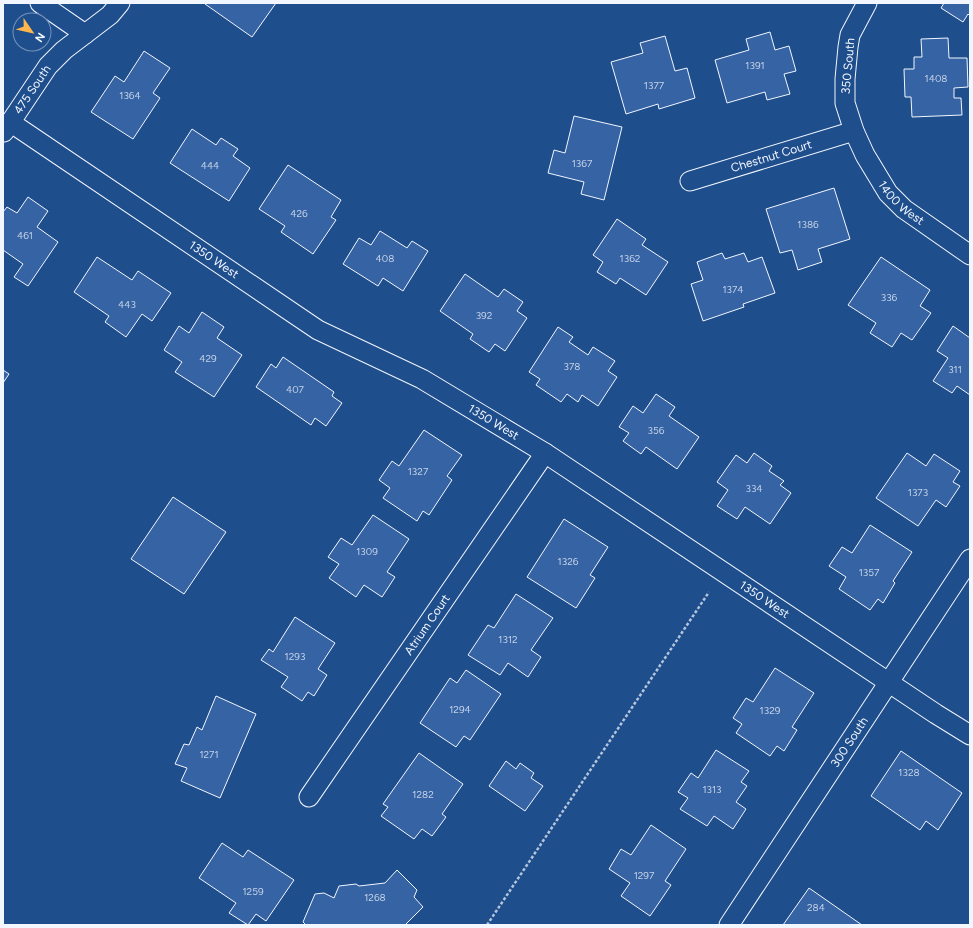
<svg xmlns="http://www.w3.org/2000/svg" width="973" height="928" viewBox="0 0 973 928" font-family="Figtree,sans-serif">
<rect width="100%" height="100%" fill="#1f4e8c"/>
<!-- building -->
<path fill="#3563a3" stroke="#f2f6ff" d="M206,3h70l-24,34 -47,-33z
M944,3h26v13l-2,-2 -5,8 -22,-14z
M770,32l5,18 14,-4 7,25 -12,3 6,20 -23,6 -2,-8 -38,11 -12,-43 34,-10 -3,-11z
M665,36l10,35 12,-3 8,30 -36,11 -1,-5 -32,10 -15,-52 32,-9 -3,-10z
M948,38l1,20h18l1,29 -14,1v10h7l1,17 -50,2 -1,-20h-6l-1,-28h10v-12h8l-1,-18z
M144,51l26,17 -17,25 7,5 -27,41 -42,-27 24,-36 9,6z
M574,116l48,11 -18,73 -23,-6 3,-12 -36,-9 6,-23 11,3z
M192,129l24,16 5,-7 17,11 -5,7 17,12 -21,33 -59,-38z
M288,165l53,35 -10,17 5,3 -23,34 -32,-22 4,-6 -26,-17z
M834,188l16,51 -32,10 4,13 -24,8 -6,-20 -12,3 -14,-44z
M28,197l20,14 -11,16 21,15 -30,44 -14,-9 9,-13 -20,-14v-38l4,-5 10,6z
M617,219l29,20 -4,6 26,17 -22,33 -26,-17 -4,6 -19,-12 6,-10 -10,-7z
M380,231l27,17 5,-7 16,10 -25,40 -20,-13 -5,8 -35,-22 16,-26 12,7z
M722,253l3,6 19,-6 4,9 14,-5 13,36 -32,11 1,3 -41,14 -12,-37 12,-4 -6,-18z
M97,257l35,23 6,-9 33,22 -19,28 -10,-7 -16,23 -21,-15 4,-6 -35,-24z
M881,257l49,33 -10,16 11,7 -19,27 -11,-7 -9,14 -22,-14 6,-10 -28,-18z
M465,274l33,23 6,-8 19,13 -6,9 10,7 -22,33 -10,-7 -6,8 -19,-13 3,-5 -33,-23z
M202,312l22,15 -7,11 25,17 -28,42 -39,-25 7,-10 -18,-12 15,-24 10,7z
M953,326l17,12v57l-13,-9 -5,7 -19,-12 15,-23 -11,-7z
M558,327l15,10 -4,5 19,13 5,-8 22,14 -7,10 9,6 -19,29 -16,-11 -4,7 -11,-8 -6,8 -25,-17 4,-6 -11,-7z
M283,357l51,35 -2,4 10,7 -16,23 -11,-8 -4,7 -55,-38 15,-23 5,4z
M3,370l6,4 -6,9z
M656,394l19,13 -6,9 30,21 -22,32 -31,-22 -5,7 -18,-13 6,-8 -10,-6 14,-21 10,7z
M424,430l38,25 -15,21 5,4 -23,35 -6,-4 -6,10 -34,-23 7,-10 -11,-8 13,-19 7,5z
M754,453l18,13 -3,5 15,10 -4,4 11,8 -21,31 -25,-17 -8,12 -20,-13 11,-16 -11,-8 19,-27 11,8z
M907,453l19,13 8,-12 26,17 -7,11 7,4 -14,21 -10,-7 -18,26 -42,-28z
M173,497l53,35 -42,62 -53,-35z
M373,515l36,24 -22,33 8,5 -13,20 -18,-12 -8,12 -27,-19 10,-14 -11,-7 13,-19 11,7z
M564,519l44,28 -18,28 5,3 -19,30 -49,-31z
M870,525l42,27 -19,29 2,2 -12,20 -5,-4 -8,11 -31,-21 7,-12 -17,-11 13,-19 10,6z
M516,594l37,24 -22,32 10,7 -13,20 -20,-14 -8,12 -32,-20 20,-30 6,3z
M295,617l40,26 -17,26 9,6 -13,21 -6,-4 -6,9 -21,-14 7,-10 -27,-17 8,-11 4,3z
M775,668l39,25 -22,34 5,3 -13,21 -7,-5 -7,10 -34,-23 6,-9 -9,-6 13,-20 7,4z
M466,670l35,24 -31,46 -6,-4 -8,11 -36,-24 30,-45 7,5z
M216,696l40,18 -36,84 -39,-17 6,-13 -12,-4 9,-20 5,1 8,-18 5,3z
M716,750l33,21 -8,11 6,4 -11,16 10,7 -13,20 -19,-13 -7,10 -27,-17 8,-11 -10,-6 13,-19 7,5z
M901,751l61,42 -24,37 -12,-9 -6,9 -49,-34z
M419,753l44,31 -21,30 4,3 -14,19 -10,-7 -8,10 -33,-23 7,-9 -5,-3z
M506,761l10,8 4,-6 14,10 -3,5 12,8 -18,25 -36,-25z
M651,825l35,24 -21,32 6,4 -21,31 -29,-20 9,-13 -21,-14 12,-20 10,6z
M222,843l21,14 5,-7 46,30 -28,41 -10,-7 -8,11 -19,-12 7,-10 -37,-25z
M397,870l20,20 -3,7 9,10 -18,18h-99l-3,-3 12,-28 9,-1 10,5 5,-12 17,-2 3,2 26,-3z
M809,888l53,37h-79z"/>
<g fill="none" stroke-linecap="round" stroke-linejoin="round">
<defs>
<g id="minor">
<path d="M40,3l45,31"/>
<path id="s1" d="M867,3l-17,32 -2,12 -3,32v24l9,28 11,24 23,38 16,16 66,46"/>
<path id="s2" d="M10,122l308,208 104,49 123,74 391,261 34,21"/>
<path id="s3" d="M4,132l44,-66 16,-16 46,-35 10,-12"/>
<path id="s4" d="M690,181l164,-50"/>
<path id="s5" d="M309,797l236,-344"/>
<path id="s6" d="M729,925l241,-366"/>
</g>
</defs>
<!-- minor casing -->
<use href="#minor" stroke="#f2f6ff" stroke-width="21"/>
<!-- path -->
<path stroke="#b3c4dc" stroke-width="2.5" stroke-dasharray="3 2" stroke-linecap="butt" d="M487,925l222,-333"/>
<!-- minor -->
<use href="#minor" stroke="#1f4e8c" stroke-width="19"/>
</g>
<g text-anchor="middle" stroke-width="3" stroke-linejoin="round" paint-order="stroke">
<!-- number labels -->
<g font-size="10" fill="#c3d1e8">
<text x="755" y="69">1391</text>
<text x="936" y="82">1408</text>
<text x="654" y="89">1377</text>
<text x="130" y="99">1364</text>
<text x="582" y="167">1367</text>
<text x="210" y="169">444</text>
<text x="299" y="217">426</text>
<text x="808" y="228">1386</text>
<text x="25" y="239">461</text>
<text x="385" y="262">408</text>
<text x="630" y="262">1362</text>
<text x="733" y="293">1374</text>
<text x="889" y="301">336</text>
<text x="127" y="308">443</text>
<text x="484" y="319">392</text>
<text x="208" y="362">429</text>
<text x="572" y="370">378</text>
<text x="955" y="373">311</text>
<text x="295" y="393">407</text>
<text x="656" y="434">356</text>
<text x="418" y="475">1327</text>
<text x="754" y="492">334</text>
<text x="918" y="496">1373</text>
<text x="367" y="555">1309</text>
<text x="568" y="565">1326</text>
<text x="869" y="576">1357</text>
<text x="508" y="643">1312</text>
<text x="295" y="660">1293</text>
<text x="460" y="713">1294</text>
<text x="770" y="714">1329</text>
<text x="209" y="758">1271</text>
<text x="909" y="776">1328</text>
<text x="712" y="793">1313</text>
<text x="423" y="798">1282</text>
<text x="644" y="879">1297</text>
<text x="253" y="895">1259</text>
<text x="375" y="901">1268</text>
<text x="816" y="911">284</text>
</g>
<!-- street labels -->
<g font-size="12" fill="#f2f6ff" stroke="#1f4e8c">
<text transform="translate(848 66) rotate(-85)" y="4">350 South</text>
<text dy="4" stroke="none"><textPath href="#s3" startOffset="51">475 South</textPath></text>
<text dy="4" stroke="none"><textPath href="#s4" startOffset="85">Chestnut Court</textPath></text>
<text dy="4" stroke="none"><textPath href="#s1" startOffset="221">1400 West</textPath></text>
<text dy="4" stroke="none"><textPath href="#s2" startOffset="246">1350 West</textPath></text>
<text dy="4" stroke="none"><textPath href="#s2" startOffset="570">1350 West</textPath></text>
<text dy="4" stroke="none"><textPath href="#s2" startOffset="894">1350 West</textPath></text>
<text dy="4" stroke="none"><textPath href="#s5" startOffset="209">Atrium Court</textPath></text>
<text dy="4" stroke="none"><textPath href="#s6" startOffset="219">300 South</textPath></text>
</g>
</g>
<!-- border -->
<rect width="973" height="928" fill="none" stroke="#f2f6ff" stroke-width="8"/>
<!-- north arrow -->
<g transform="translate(32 32) rotate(124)"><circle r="19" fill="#1f4e8c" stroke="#7391ba"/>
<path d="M0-3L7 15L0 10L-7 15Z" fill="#ffb74d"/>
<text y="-6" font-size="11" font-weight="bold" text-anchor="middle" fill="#f2f6ff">N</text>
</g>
</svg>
